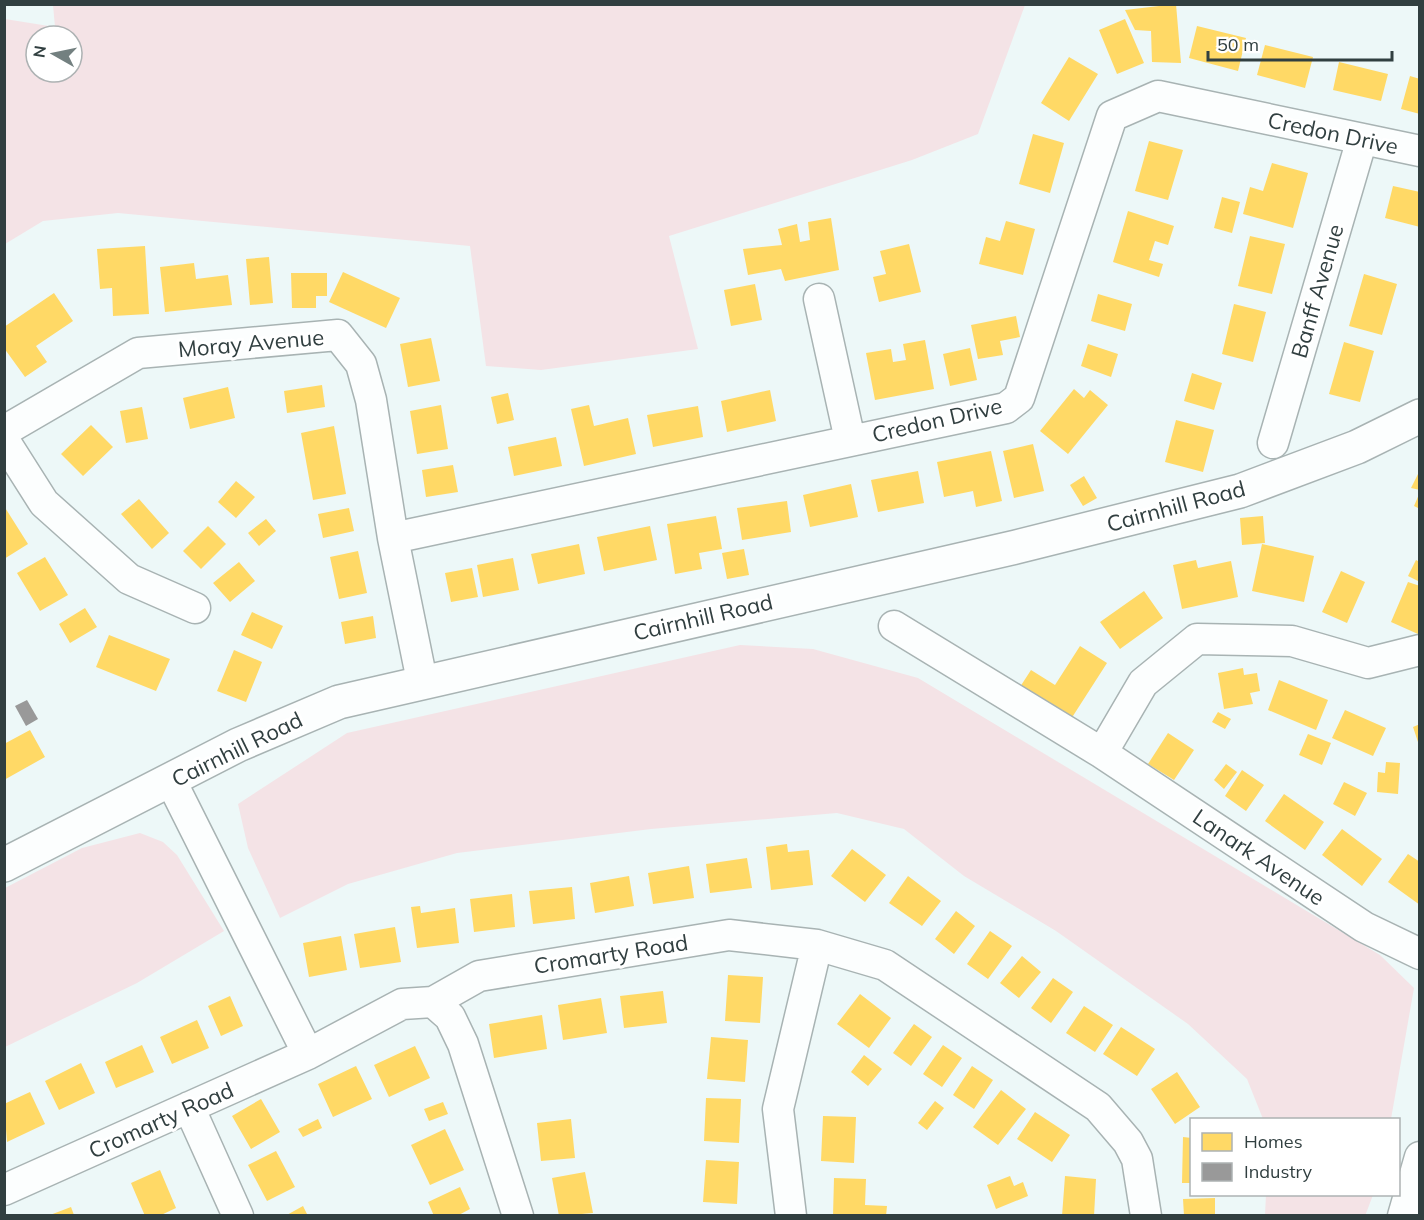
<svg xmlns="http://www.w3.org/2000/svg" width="1424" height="1220" viewBox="0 0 1424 1220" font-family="Mulish,sans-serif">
<rect width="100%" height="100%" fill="#edf8f8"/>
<!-- green -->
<path fill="#f4e3e6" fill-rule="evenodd" d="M53,5v-1l972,1 -47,129 -66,26 -243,76 29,113 -157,21 -55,-4 -16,-120 -352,-33 -75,8 -38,23v-225l50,8zM36,36h36v36h-36z
M740,645l73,4 105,29 462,277 34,33 -23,131h-128l-16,-40 -59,-55 -132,-93 -92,-55 -60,-47 -67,-16 -186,16 -194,24 -109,31 -68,34 -32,-70 -10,-44 109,-71z
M140,833l23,9 14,13 47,76 -87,52 -132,64v-159l77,-40z
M1266,1195v-1l107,1 -8,21 -100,-1z"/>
<!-- homes -->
<path fill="#ffd966" d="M1176,4l5,59 -29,-1 -1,-31 -16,-1 -10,-20z
M1125,19l19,44 -27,11 -18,-44z
M1197,26l49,12 -8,33 -49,-13z
M1265,45l48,12 -8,31 -48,-13z
M1069,57l29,17 -29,47 -28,-18z
M1339,62l49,12 -7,27 -48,-11z
M1410,76l10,3v35l-19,-5z
M1033,134l31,9 -14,50 -31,-9z
M1149,141l34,9 -15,50 -33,-9z
M1272,163l36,10 -15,55 -50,-14 7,-27 13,4z
M1393,186l27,6v35l-35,-9z
M1222,197l18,5 -8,31 -18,-5z
M1128,211l46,15 -6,19 -13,-4 -6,19 14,4 -4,13 -46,-15z
M831,218l8,52 -54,11 -4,-12 -33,6 -5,-26 39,-4 -4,-16 19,-5 3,18 10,-2 -2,-18z
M1006,221l29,8 -12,46 -44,-11 7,-27 14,4z
M1250,236l35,8 -13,50 -34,-8z
M909,244l12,48 -42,10 -6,-25 13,-3 -6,-23z
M145,246l4,68 -36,2 -1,-28 -12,1 -3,-40z
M269,257l4,46 -23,2 -4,-46z
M194,263l2,16 32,-4 4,30 -67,7 -5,-45z
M343,272l57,26 -14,30 -57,-26z
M291,273h36v23h-11v12h-24z
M1364,274l33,10 -15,51 -33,-9z
M755,284l7,36 -31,6 -7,-36z
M54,293l19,28 -37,25 11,16 -22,15 -21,-29v-21z
M1098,294l34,10 -7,27 -34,-10z
M1234,304l32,8 -13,50 -31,-8z
M1016,316l4,21 -20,4 3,14 -25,4 -7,-34z
M431,338l9,43 -32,6 -8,-43z
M925,340l9,49 -59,11 -9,-47 25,-4 2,13 13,-2 -3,-16z
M1344,342l30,9 -14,51 -31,-8z
M1088,344l30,10 -7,23 -30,-11z
M970,348l7,32 -27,6 -7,-32z
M1192,373l30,10 -8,27 -30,-9z
M322,385l3,22 -38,6 -3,-22z
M228,387l7,31 -45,11 -7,-31z
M1074,389l10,9 6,-8 18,15 -40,49 -28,-23z
M770,390l6,31 -49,11 -6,-31z
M508,393l6,27 -17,4 -6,-27z
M441,405l7,44 -31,5 -7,-43z
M589,405l5,21 34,-8 8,36 -52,12 -13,-57z
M698,406l5,31 -50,10 -6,-32z
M142,407l6,32 -22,4 -6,-32z
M1176,420l38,10 -11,42 -38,-10z
M91,425l22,22 -30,29 -22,-22z
M334,426l12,68 -33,6 -12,-67z
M556,437l6,29 -48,10 -6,-29z
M1033,444l11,47 -30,7 -11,-47z
M991,451l11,50 -26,6 -3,-16 -29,6 -7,-35z
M453,465l5,27 -32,5 -4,-27z
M1420,470v20l-9,-2z
M918,471l6,32 -46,9 -7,-32z
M1084,476l13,22 -14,8 -13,-21z
M236,481l19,16 -19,21 -18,-16z
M851,484l7,33 -48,10 -7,-32z
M1420,492v17l-6,-3z
M139,499l30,34 -17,16 -31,-35z
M787,501l4,31 -49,8 -5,-32z
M4,506l24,38 -24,15z
M349,508l5,23 -31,7 -5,-24z
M716,516l6,33 -23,4 3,16 -27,5 -8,-50z
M1263,516l2,27 -23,2 -2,-27z
M266,519l10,12 -17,15 -11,-13z
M208,526l18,18 -25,25 -18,-18z
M650,526l7,34 -53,11 -7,-34z
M579,544l6,30 -47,10 -7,-30z
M1262,544l52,12 -10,46 -52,-11z
M744,549l5,26 -22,4 -5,-26z
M358,551l9,42 -28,6 -9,-42z
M45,557l23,38 -28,16 -23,-38z
M513,558l6,32 -36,7 -6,-32z
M1196,560l2,8 33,-7 7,36 -56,12 -9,-44z
M1416,560l4,2v20l-12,-6z
M239,562l16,19 -25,21 -17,-19z
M472,568l6,29 -27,5 -6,-29z
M1341,571l24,11 -18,41 -25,-11z
M1408,582l12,4 -2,48 -27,-12z
M1144,591l19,27 -43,31 -20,-27z
M85,608l12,19 -27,16 -11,-19z
M252,612l31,14 -11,23 -31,-14z
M373,616l3,22 -31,6 -4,-22z
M109,635l61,24 -14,32 -60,-24z
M1080,646l27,17 -36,56 -51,-32 11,-17 24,15z
M234,650l28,12 -16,40 -29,-11z
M1243,668l1,7 13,-2 3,18 -10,2 3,11 -29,5 -6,-36z
M1279,680l49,20 -12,30 -48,-20z
M1345,710l41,18 -13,28 -41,-18z
M1218,712l13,7 -6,10 -13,-7z
M1420,724v21h-1l-6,-18z
M30,730l15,27 -41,23v-36z
M1168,733l26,17 -20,30 -26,-16z
M1308,734l23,9 -9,22 -23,-10z
M1386,762l14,1 -2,31 -21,-2 1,-20 7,1z
M1226,764l11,8 -13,17 -10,-9z
M1242,770l22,15 -18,26 -21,-15z
M1344,782l23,11 -12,23 -22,-12z
M1284,794l40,28 -19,28 -40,-29z
M1342,829l40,30 -20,27 -40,-31z
M787,844l1,8 21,-2 4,35 -42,5 -5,-43z
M852,849l34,26 -21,27 -34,-26z
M1408,854l12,8v43l-32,-23z
M747,858l5,30 -42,5 -4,-29z
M689,866l5,32 -41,6 -5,-31z
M629,876l5,30 -39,7 -5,-30z
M908,876l33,25 -19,25 -33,-23z
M572,887l3,32 -42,5 -4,-33z
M512,894l3,33 -41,5 -4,-33z
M420,906l1,7 34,-5 4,35 -42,5 -6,-41z
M956,911l19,15 -21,28 -19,-15z
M395,927l6,35 -41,6 -6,-34z
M990,931l22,15 -24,33 -21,-15z
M341,936l6,34 -38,7 -6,-34z
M1022,956l19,16 -22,26 -19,-15z
M728,975l35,2 -3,46 -35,-2z
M1053,978l20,14 -22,31 -20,-15z
M663,991l4,32 -43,5 -4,-32z
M860,994l31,24 -22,30 -32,-24z
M230,996l13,30 -22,10 -13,-30z
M601,998l6,35 -44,7 -5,-35z
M1084,1006l29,19 -18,27 -29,-19z
M542,1015l5,34 -53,9 -5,-34z
M197,1020l12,28 -37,16 -12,-27z
M914,1024l18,13 -21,29 -18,-13z
M1121,1027l34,22 -18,27 -34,-22z
M711,1037l37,3 -3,42 -38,-3z
M142,1045l12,27 -38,16 -11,-26z
M943,1045l19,13 -20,29 -19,-13z
M415,1046l15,32 -41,19 -15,-32z
M864,1055l18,14 -14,17 -17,-14z
M81,1063l14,30 -36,17 -14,-29z
M356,1066l16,33 -39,18 -15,-33z
M972,1066l21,14 -19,29 -21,-14z
M1177,1072l23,35 -25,17 -24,-35z
M1001,1090l25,19 -28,36 -25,-18z
M30,1092l15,32 -38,18 -3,-38z
M706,1098l35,1 -2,44 -35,-2z
M261,1099l19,33 -29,17 -19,-33z
M935,1101l9,7 -17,22 -9,-7z
M443,1102l5,12 -19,7 -5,-12z
M1035,1112l35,23 -18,27 -35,-23z
M823,1116l33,1 -2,46 -33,-2z
M318,1119l4,9 -19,9 -5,-8z
M571,1119l4,39 -34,3 -4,-38z
M445,1129l19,41 -34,15 -19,-40z
M1183,1137l9,1v45h-10z
M276,1151l19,36 -28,14 -19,-36z
M706,1160l33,2 -2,42 -34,-2z
M160,1170l16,38 -17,8h-14l-14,-33z
M585,1172l8,41 -34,3 -7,-38z
M1010,1176l4,10 9,-4 5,14 -32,13 -9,-24z
M1065,1176l31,3 -2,37h-32z
M834,1178l32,1 -1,26 22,1 -1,10h-53z
M460,1187l10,22 -13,7h-23l-6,-14z
M1215,1198v18h-31l-1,-17z
M303,1206l5,10h-23z
M71,1207l3,8h-24z"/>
<!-- industry -->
<path fill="#999" d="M27,700l11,19 -12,7 -11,-20z"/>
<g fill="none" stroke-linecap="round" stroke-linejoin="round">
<defs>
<path id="minor" d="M819,299l31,141
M4,431l134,-78 200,-18 23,29 10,36 22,138 29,143
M4,440l40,63 85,76 66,29
M1273,443l89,-304
M393,538l613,-130 13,-10 93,-282 46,-20 262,55
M894,626l208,127
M1420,650l-52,13 -76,-22 -95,-2 -54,44 -41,70 262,174 56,27
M171,781l137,273
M433,1002l17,15 13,27 55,172
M189,1107l49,109
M4,1190l304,-136 94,-50 31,-2 46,-26 250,-41 88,10 68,20 213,142 30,35 9,17 9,57
M791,1216l-13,-107 39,-164
M1403,1216l17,-59"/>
<path id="major" d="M4,865l234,-120 101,-43 677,-155 224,-56 117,-44 63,-31"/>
</defs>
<!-- minor casing -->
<use href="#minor" stroke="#a8b3b3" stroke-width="33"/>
<!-- major casing -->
<use href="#major" stroke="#a8b3b3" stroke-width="36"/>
<!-- minor -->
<use href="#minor" stroke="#fcfefe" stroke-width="30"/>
<!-- major -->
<use href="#major" stroke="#fcfefe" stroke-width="33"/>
</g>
<g text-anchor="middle" stroke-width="6" stroke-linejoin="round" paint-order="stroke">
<!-- street labels -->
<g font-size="22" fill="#313f40" stroke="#fff">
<text transform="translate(1333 133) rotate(12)" y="8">Credon Drive</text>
<text transform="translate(1317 291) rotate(-74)" y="8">Banff Avenue</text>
<text transform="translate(251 343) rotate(-5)" y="8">Moray Avenue</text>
<text transform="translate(937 420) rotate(-13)" y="8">Credon Drive</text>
<text transform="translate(1176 506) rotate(-15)" y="8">Cairnhill Road</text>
<text transform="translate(703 617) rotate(-13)" y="8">Cairnhill Road</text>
<text transform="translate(237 749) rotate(-26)" y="8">Cairnhill Road</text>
<text transform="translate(1259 857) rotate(34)" y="8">Lanark Avenue</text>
<text transform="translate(611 954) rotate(-9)" y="8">Cromarty Road</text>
<text transform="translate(161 1120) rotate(-24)" y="8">Cromarty Road</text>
</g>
</g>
<!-- border -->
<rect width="1424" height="1220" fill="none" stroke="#313f40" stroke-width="12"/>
<!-- legend -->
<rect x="1190" y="1118" width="210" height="78" fill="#ffffff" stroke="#adb2b3" stroke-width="1.5"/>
<rect x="1202" y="1133" width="30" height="18" fill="#ffd966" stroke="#adb2b3" stroke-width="1.5"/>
<text x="1244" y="1148" font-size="18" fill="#313f40">Homes</text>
<rect x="1202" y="1163" width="30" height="18" fill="#999999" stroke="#adb2b3" stroke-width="1.5"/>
<text x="1244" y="1178" font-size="18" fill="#313f40">Industry</text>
<!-- north arrow -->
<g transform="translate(54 54) rotate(279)"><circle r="28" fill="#ffffff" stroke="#adb2b3" stroke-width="1.5"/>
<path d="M0-4.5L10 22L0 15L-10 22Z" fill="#738080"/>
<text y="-9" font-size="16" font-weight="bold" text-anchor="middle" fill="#313f40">N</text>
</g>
<!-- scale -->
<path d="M1208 51v9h184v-9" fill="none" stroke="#313f40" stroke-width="3"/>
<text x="1217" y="51" font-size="18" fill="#313f40" stroke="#ffffff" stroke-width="4.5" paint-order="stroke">50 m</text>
</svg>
